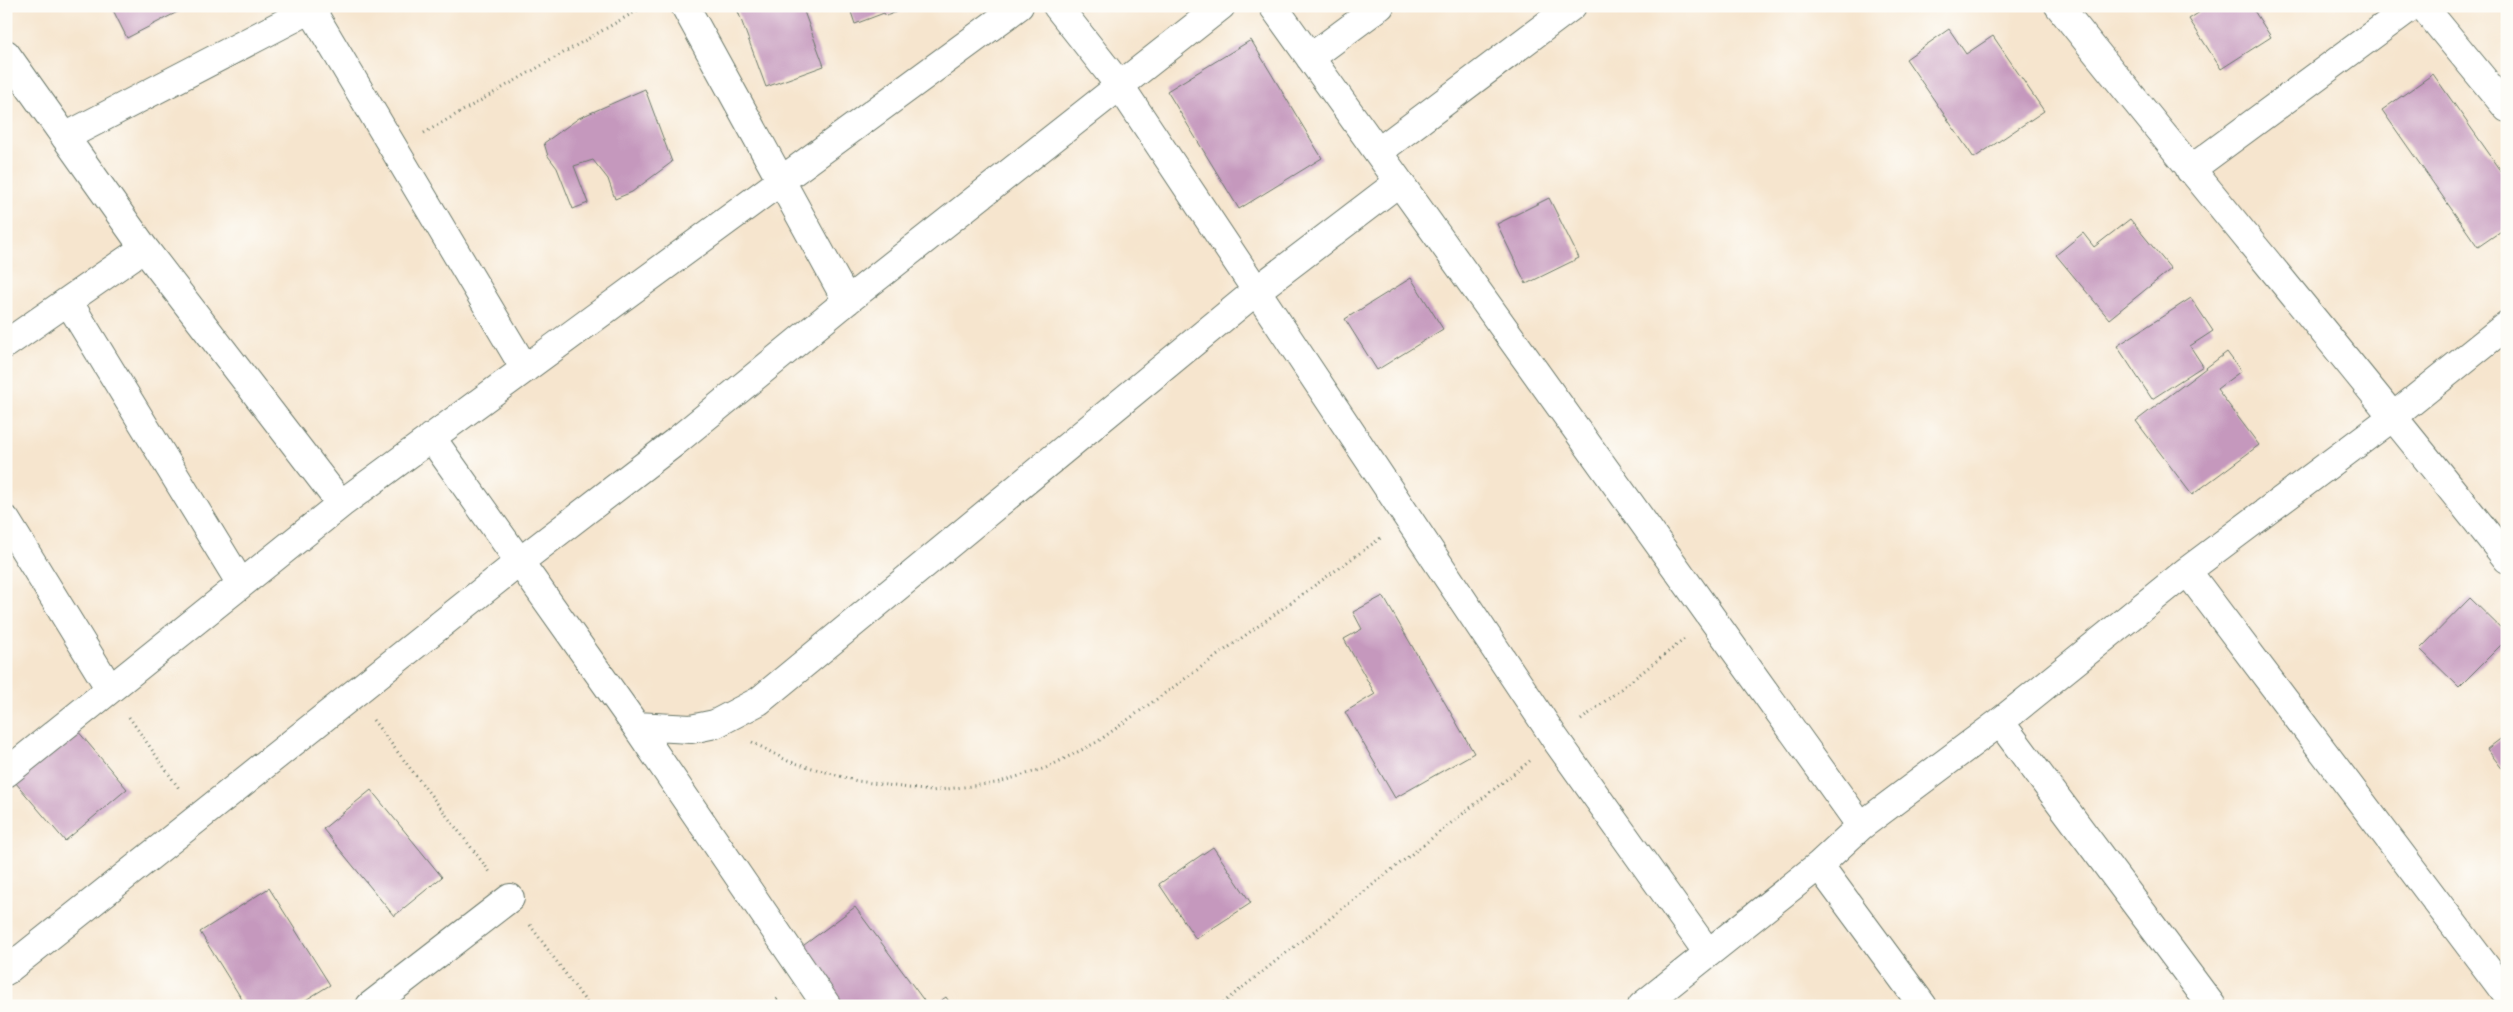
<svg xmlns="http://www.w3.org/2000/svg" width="2513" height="1012" viewBox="0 0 2513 1012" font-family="'Comic Neue',sans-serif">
<rect width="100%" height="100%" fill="#fdfcf7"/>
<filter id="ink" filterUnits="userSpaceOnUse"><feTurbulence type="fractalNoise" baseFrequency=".02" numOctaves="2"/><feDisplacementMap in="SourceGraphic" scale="10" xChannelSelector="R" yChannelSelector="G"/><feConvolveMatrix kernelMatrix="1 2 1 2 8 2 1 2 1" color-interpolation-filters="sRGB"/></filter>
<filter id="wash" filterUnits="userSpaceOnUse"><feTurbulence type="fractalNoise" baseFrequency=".0096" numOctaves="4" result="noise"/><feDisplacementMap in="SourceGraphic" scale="20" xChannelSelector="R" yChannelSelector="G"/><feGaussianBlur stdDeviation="1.12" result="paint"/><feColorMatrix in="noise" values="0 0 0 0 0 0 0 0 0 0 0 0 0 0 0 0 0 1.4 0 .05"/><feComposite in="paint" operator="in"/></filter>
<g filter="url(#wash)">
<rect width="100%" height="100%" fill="#f6e5ce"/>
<g id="blocks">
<!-- building -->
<path fill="#c598bd" d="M111,6h78l-62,32z
M736,6h66l22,60 -58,21z
M849,6h63l-26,10 -2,-3 -29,11z
M2209,6h42l20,31 -50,32 -32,-50z
M1949,29l17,25 27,-18 51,75 -70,47 -68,-99z
M1251,40l71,118 -83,51 -72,-118z
M2433,74l74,105v48l-29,20 -96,-137z
M645,89l27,73 -40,30 -17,7 -7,-20 -15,-19 -19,6 14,37 -15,6 -16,-41 -9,-12 -4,-13 35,-25z
M1549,198l30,60 -53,26 -29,-60z
M2130,219l41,50 -62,50 -53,-64 27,-22 11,14z
M1411,278l32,51 -66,41 -32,-51z
M2191,298l22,33 -23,15 13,20 -51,33 -35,-53z
M2227,352l14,19 -24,18 42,56 -67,50 -56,-74z
M1383,596l91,157 -79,45 -50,-86 30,-18 -31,-55 18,-10 -9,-17z
M2470,598l37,36v5l-48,48 -39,-38z
M77,730l50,59 -62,52 -50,-59z
M2507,734v41l-20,-26z
M371,790l71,87 -48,39 -71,-87z
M1213,847l38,56 -55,36 -37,-55z
M269,888l61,97 -34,21h-50l-46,-74z
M855,907l73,99h-92l-40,-55z
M946,997l6,9h-19z"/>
</g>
</g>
<g filter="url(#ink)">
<use href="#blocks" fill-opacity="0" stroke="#6a786a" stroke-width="1"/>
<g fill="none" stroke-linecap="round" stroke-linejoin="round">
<defs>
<path id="minor" d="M309,6l216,363
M685,6l162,295
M1057,6l63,80 436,654 152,213
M1273,6l588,820
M2059,6c148,185 301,367 448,553
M2423,6l84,102
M6,54l138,194 197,256 -335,269
M1310,58l70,-52
M65,137l252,-131
M1378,152l194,-146
M2190,170l222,-164
M68,301l173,283
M2507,325l-113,91 -207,155 320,424
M6,344l138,-96
M431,437l205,289 191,280
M341,504l678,-498
M6,520l104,169
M2000,722l212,284
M636,726l55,3 24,-5 44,-23 497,-410 143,-109
M1819,865l104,141
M6,971l512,-408 156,-120 173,-142 374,-295
M370,1006l140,-108
M1642,1006l177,-141 42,-39 139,-104 187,-151"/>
</defs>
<!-- minor casing -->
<use href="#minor" stroke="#6a786a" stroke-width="30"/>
<!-- path -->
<path stroke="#6a786a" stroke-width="3" stroke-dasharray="1 4" stroke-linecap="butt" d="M424,133l221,-127
M129,717l51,73
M373,720l117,152
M1581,720l105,-82
M752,742l36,19 69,20 74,10 65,-8 50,-15 51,-26 285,-205
M530,925l59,81
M769,1006l11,-9
M1219,1006l312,-246"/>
<!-- minor -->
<use href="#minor" stroke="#fff" stroke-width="28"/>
</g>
</g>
<!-- margin -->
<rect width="2513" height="1012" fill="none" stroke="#fdfcf7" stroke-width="25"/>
</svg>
